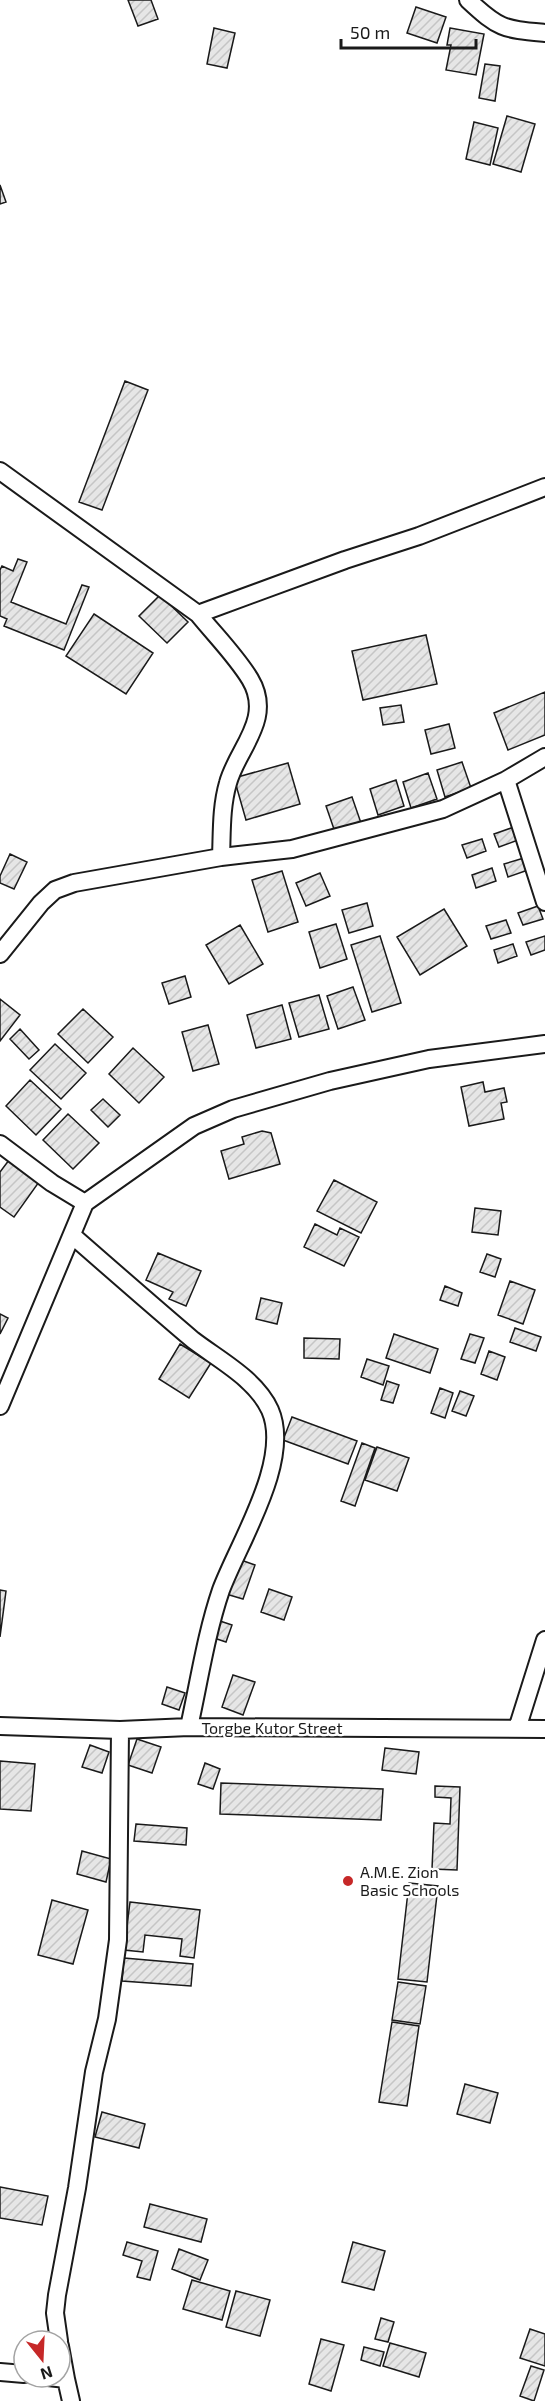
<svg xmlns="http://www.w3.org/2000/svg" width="545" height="2401" viewBox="0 0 545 2401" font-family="'Exo 2',sans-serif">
<defs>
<pattern id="building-hatch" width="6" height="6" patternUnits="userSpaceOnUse" patternTransform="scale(1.5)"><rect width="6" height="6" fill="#e6e6e6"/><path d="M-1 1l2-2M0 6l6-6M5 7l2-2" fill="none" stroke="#c5c5c5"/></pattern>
</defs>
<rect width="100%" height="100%" fill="#fff"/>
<!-- building -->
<path fill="url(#building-hatch)" stroke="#1a1a1a" stroke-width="1.5" d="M128,0h23l7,19 -20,7z
M416,7l30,10 -9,26 -30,-10z
M214,28l21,5 -8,35 -20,-4z
M450,28l34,6 -8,41 -30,-5 5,-25h-4z
M485,64l15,2 -5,35 -16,-3z
M507,116l28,8 -14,48 -28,-8z
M474,122l24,6 -8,37 -24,-6z
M0,185l6,17 -6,2z
M125,381l23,9 -46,120 -23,-8z
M18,559l9,3 -16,40 55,22 16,-39 7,2 -25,63 -60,-24 3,-7 -7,-3v-46l2,-4 11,5z
M160,595l28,27 -21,21 -28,-27z
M94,614l59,39 -27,41 -60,-38z
M426,635l11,49 -74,16 -11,-49z
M545,692v43l-37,15 -14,-37z
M401,705l3,17 -21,3 -3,-17z
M449,724l6,24 -24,6 -6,-24z
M462,762l9,26 -26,9 -8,-27z
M288,763l12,41 -54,16 -12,-42z
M428,773l9,26 -26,9 -8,-26z
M396,780l8,26 -26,9 -8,-26z
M352,797l9,26 -26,9 -9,-26z
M514,827l4,13 -19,7 -5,-13z
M482,839l4,12 -19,7 -5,-13z
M10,854l17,8 -13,27 -14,-6v-7z
M524,858l4,12 -20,7 -4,-13z
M492,868l4,13 -20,7 -4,-13z
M282,871l16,51 -30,10 -16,-52z
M320,873l10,23 -24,10 -10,-23z
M367,903l6,23 -24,7 -7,-23z
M538,906l5,13 -20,6 -5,-12z
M444,909l23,37 -47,29 -23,-38z
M506,920l5,13 -20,6 -5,-13z
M336,924l11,35 -27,9 -11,-36z
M240,925l23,39 -34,20 -23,-39z
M380,936l21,67 -29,9 -21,-67z
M545,936v14l-14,5 -5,-13z
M513,944l4,12 -19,7 -4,-13z
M185,976l6,21 -22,7 -7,-21z
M353,987l12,33 -27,9 -11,-33z
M319,995l10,34 -30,8 -10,-34z
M0,999l20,16 -20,26z
M282,1005l9,34 -35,9 -9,-33z
M83,1009l30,28 -25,26 -30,-29z
M208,1025l11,39 -26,7 -11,-39z
M20,1029l19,21 -10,9 -19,-20z
M55,1044l31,29 -25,26 -31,-29z
M133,1048l31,29 -25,26 -30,-29z
M30,1080l31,29 -25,26 -30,-29z
M483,1082l2,10 19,-4 3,14 -6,1 3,16 -35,7 -8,-39z
M103,1099l17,16 -12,12 -17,-17z
M68,1114l31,29 -26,26 -30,-29z
M262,1131l9,2 9,31 -51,15 -8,-28 23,-7 -2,-7z
M9,1160l30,22 -25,35 -14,-10v-35z
M334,1180l43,22 -16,31 -44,-22z
M475,1208l26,3 -3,24 -26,-3z
M315,1224l22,11 3,-7 19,9 -15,29 -40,-19z
M158,1253l43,18 -15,35 -17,-7 4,-7 -27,-12z
M487,1254l14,5 -6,18 -15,-5z
M510,1281l25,9 -12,34 -25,-9z
M445,1286l17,7 -4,13 -18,-6z
M261,1298l21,5 -5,21 -21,-5z
M0,1314l8,4 -8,16z
M515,1328l26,9 -5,14 -26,-9z
M394,1334l44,15 -8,24 -44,-15z
M470,1334l14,4 -9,25 -14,-4z
M304,1338l36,1 -1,20 -35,-1z
M180,1344l31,19 -22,35 -30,-19z
M489,1351l16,6 -8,23 -16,-6z
M367,1359l22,7 -6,19 -22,-8z
M387,1381l12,4 -6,18 -12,-3z
M440,1388l13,5 -8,25 -14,-5z
M460,1391l14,5 -8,20 -14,-5z
M292,1417l65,24 -9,23 -65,-24z
M362,1443l13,5 -20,58 -14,-5z
M377,1447l32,11 -12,33 -32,-11z
M238,1559l17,6 -12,34 -17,-5z
M269,1589l23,8 -8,23 -23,-8z
M0,1590l6,1 -6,46z
M217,1620l15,5 -6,17 -15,-5z
M233,1675l22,7 -12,33 -21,-8z
M167,1687l18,6 -6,17 -17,-6z
M137,1739l24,8 -9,26 -24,-8z
M90,1745l19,7 -7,21 -20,-6z
M385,1748l34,4 -3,22 -34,-4z
M0,1761l35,3 -4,47 -31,-2z
M205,1763l15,6 -7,20 -15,-5z
M221,1783l162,6 -2,31 -161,-6z
M435,1786l25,1 -3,83 -25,-1 2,-46 16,1 1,-26 -16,-1z
M136,1824l51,4 -1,17 -52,-4z
M82,1851l29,8 -5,23 -29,-8z
M409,1883l29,3 -11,96 -29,-3z
M52,1900l36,10 -15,54 -35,-9z
M130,1902l70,8 -6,48 -14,-2 2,-17 -37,-4 -2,17 -19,-2z
M124,1958l69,6 -2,22 -69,-5z
M398,1982l28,4 -6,38 -28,-4z
M392,2022l27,4 -12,80 -28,-4z
M465,2084l33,9 -8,30 -33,-9z
M102,2112l43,12 -6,24 -44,-11z
M0,2187l48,9 -6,29 -42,-7z
M150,2204l57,15 -6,23 -57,-15z
M127,2242l31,9 -8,29 -13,-3 5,-16 -19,-6z
M353,2242l32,9 -11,39 -32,-8z
M179,2249l29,11 -8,20 -28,-11z
M192,2280l38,11 -8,29 -39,-11z
M236,2291l34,9 -10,36 -34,-9z
M381,2318l13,4 -6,20 -13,-3z
M530,2329l15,5v32l-25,-8z
M321,2339l23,6 -13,46 -22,-7z
M390,2343l36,10 -7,24 -36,-11z
M364,2347l20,5 -4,14 -19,-6z
M531,2366l13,4 -10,31 -14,-5z"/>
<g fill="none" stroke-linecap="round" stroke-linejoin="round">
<defs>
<path id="minor" d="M468,0c31,29 35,29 77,33
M0,471l198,143
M506,780l39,-23
M221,857c1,-25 0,-50 7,-74 9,-34 46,-64 22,-104 -14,-23 -35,-44 -52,-65l147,-54 74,-24 126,-49
M0,954l41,-51 14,-13 19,-7 147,-26 71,-8 151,-40 63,-29 39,122
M0,1144l52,39 33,20 -85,203
M85,1203l109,-77 39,-17 97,-28 99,-22 116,-15
M73,1236c40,35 80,70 120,104 26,20 63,39 77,70 22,50 -31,132 -49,180 -15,44 -22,92 -32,137
M0,1726l120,4 69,-3 356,2
M517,1729l28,-89
M59,2341l-4,-28 2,-18 20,-107 17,-116 13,-53 11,-79 2,-210
M60,2346l6,33
M0,2372l24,2
M48,2377l18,2 5,22"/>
</defs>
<!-- minor casing -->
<use href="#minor" stroke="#1a1a1a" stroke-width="20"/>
<!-- minor -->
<use href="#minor" stroke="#fff" stroke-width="16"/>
</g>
<!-- markers -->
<circle fill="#c62828" stroke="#fff" stroke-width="2" cx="348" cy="1881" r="6"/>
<g text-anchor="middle" stroke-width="4.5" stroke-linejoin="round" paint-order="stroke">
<!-- street labels -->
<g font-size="16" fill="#1a1a1a" stroke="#fff">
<text x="272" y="1734">Torgbe Kutor Street</text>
</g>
<!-- poi labels -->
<g font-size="16" fill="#1a1a1a" stroke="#fff" text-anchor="start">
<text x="360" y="1878">A.M.E. Zion<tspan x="360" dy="18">Basic Schools</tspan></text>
</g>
</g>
<!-- north arrow -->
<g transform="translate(42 2359) rotate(162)"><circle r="28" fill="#ffffff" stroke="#a3a3a3" stroke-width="1.5"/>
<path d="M0-4.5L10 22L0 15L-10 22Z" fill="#c62828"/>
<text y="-9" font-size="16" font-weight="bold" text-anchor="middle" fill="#1a1a1a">N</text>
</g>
<!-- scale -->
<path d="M341 39v9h135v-9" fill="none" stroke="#1a1a1a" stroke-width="3"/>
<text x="350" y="39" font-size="18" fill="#1a1a1a" stroke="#ffffff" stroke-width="4.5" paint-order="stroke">50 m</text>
</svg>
